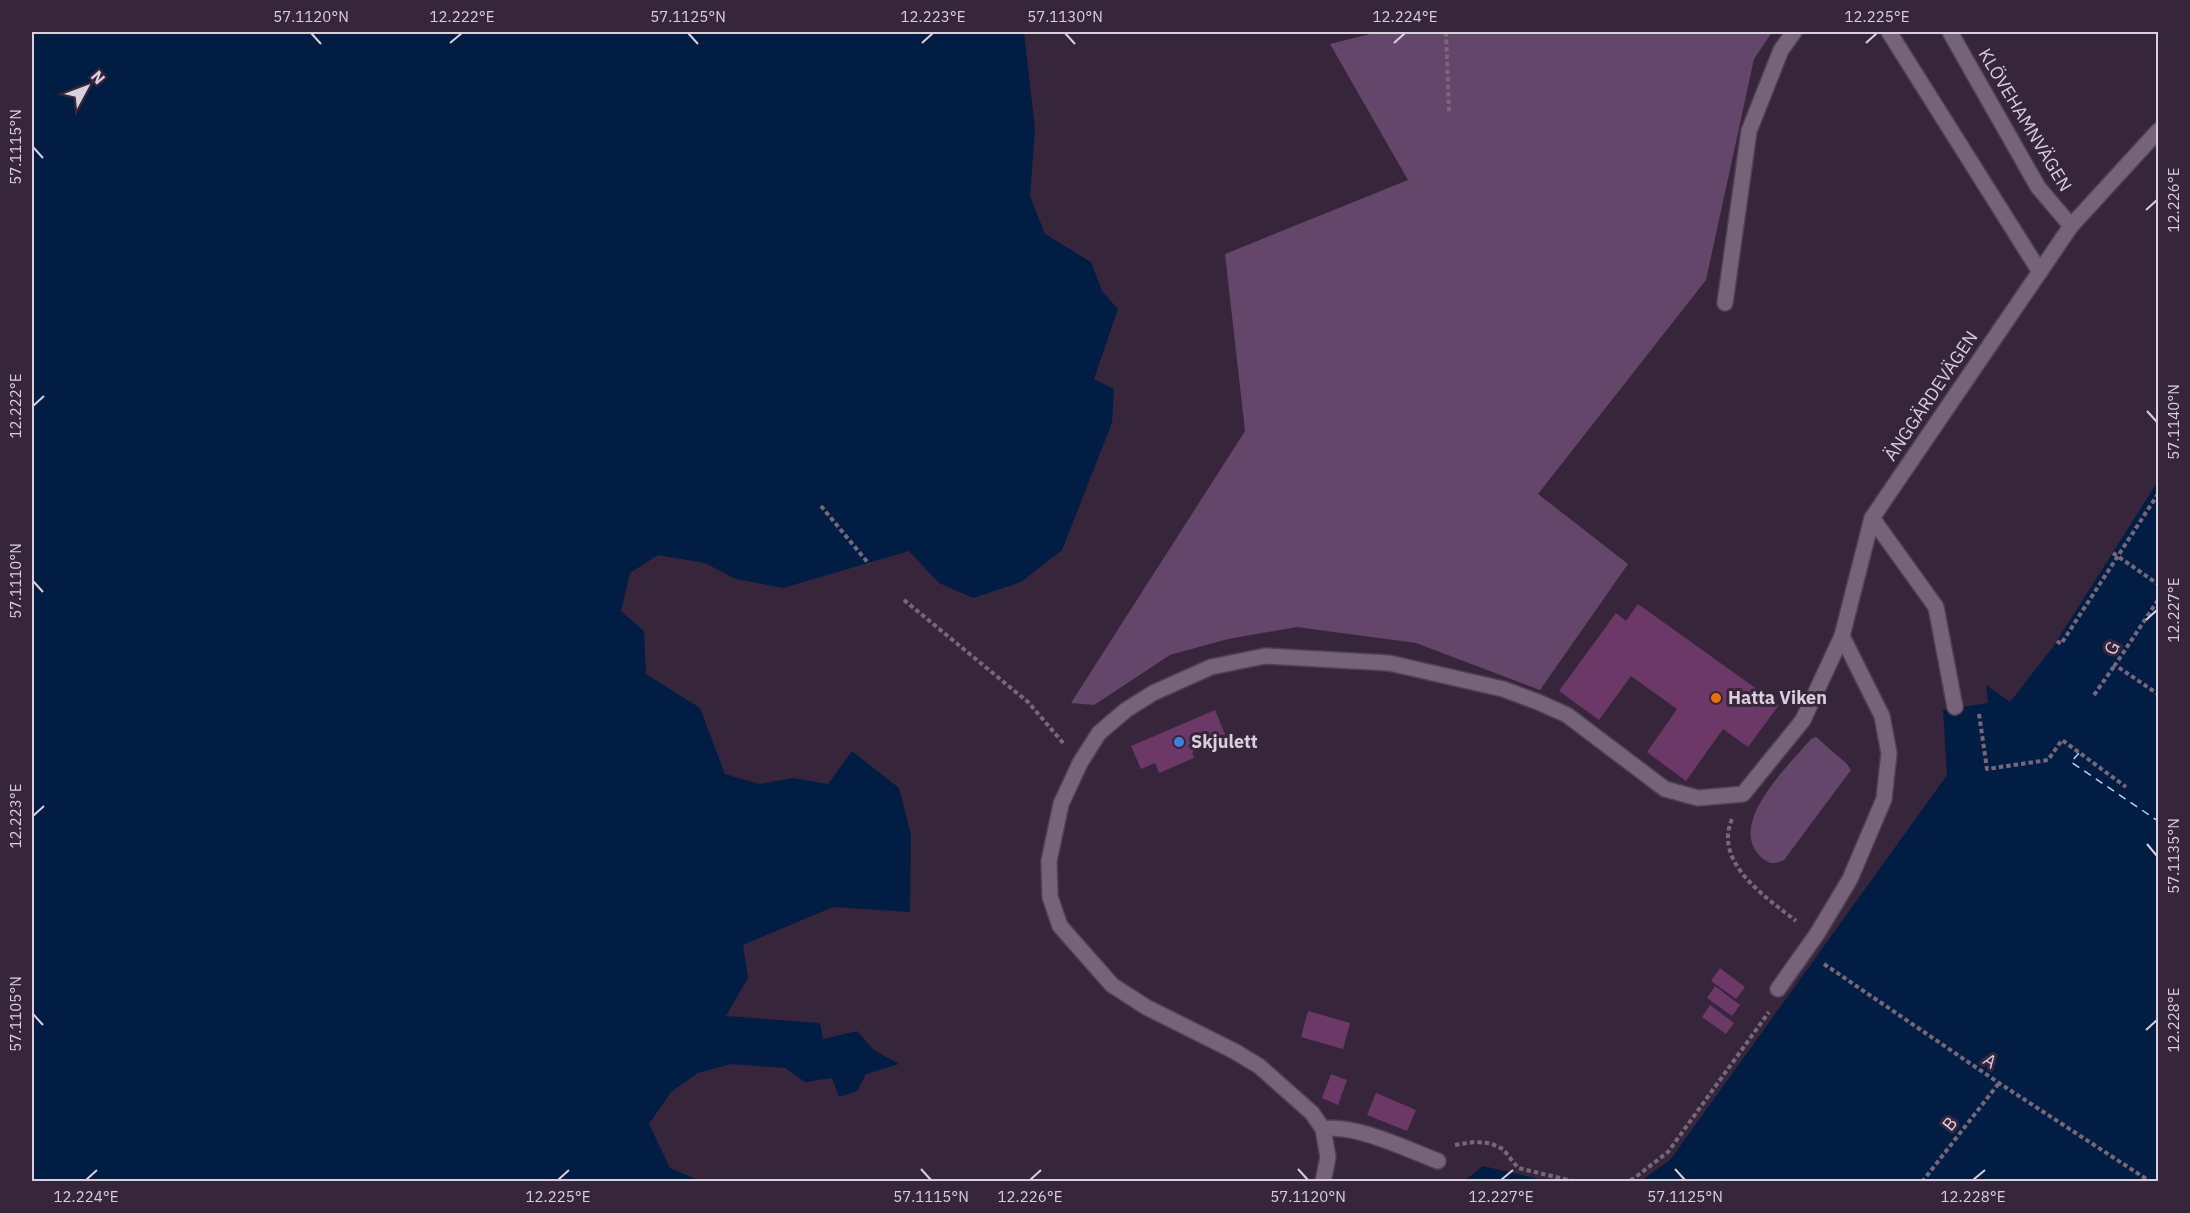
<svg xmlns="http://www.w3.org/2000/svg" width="2190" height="1213" viewBox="0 0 2190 1213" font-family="'IBM Plex Sans',sans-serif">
<rect width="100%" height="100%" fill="#37263b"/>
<!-- green -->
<path fill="#63466a" d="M1378,32h394l-18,27 -48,221 -168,214 90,70 -88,126 -124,-47 -119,-16 -69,12 -58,16 -76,50 -23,-2 174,-272 -20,-177 183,-74 -78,-136z
M1816,737l31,27 4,6 -67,90c-11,5 -16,4 -24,-4 -33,-33 30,-92 51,-117z"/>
<!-- water -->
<path fill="#021d43" d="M32,32h992l11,97 -5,67 15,38 46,28 11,29 16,18 -24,70 20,10 -2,34 -50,127 -41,32 -48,16 -34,-15 -30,-32 -126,37 -47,-9 -31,-16 -47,-8 -28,18 -9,38 23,20 2,43 54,34 25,66 34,10 34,-6 35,6 24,-33 47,37 12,47 -1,77 -77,-5 -90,38 5,33 -22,38 94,7 3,16 34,-8 17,19 25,14 -33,10 -9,17 -18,6 -7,-19 -27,4 -20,-14 -54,-4 -33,9 -27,19 -22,32 21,44 31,13h-669z
M2158,481v700l-519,1 31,-22 277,-385 -4,-65 45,-7 -2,-18 24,17 43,-55z
M1483,1166l65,15h-84z"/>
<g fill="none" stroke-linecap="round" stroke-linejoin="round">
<!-- ferry -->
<path stroke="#bad0f1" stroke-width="1.5" stroke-dasharray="8 6" stroke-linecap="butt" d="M2079,753l-8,9 87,59"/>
</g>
<!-- building -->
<path fill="#6b3868" d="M1638,604l141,101 -31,42 -25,-18 -37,52 -39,-29 30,-43 -46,-33 -32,44 -40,-29 57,-78 10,8z
M1215,710l11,27 -34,15 2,6 -35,15 -4,-10 -14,6 -10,-23z
M1720,968l25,19 -9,12 -25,-18z
M1715,986l25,19 -8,11 -25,-18z
M1710,1005l24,18 -8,11 -24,-17z
M1308,1011l42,12 -7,26 -42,-12z
M1331,1074l16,6 -9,25 -16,-7z
M1376,1093l40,17 -9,21 -40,-16z"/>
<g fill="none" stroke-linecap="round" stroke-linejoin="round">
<defs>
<path id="service" d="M1889,32l151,240
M1725,303l24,-172 32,-81 13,-18
M1872,518l64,89 19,100
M1778,989l39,-55 33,-55 34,-80 5,-46 -7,-37 -40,-80
M1323,1129c33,-5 83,20 115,32
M1323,1182l5,-25 -5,-28 -11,-16 -53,-47 -25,-15 -88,-44 -34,-22 -52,-59 -10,-29 -1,-36 12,-57 19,-41 19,-30 27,-23 27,-17 58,-26 54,-11 124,7 114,26 35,13 29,13 98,74 33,9 45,-4 60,-74"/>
<path id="minor" d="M1950,32l88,155 33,39
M1803,720l39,-84 30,-118 199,-292 87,-95"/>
</defs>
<!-- service casing -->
<use href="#service" stroke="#4f4153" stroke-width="18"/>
<!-- minor casing -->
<use href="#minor" stroke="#4f4153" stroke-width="18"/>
<!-- path -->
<path stroke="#76687a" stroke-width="4" stroke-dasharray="4.5 3" stroke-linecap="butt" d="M1446,32l3,80
M821,506l48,58
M2113,553l45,31
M904,600l124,102 36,42
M2158,600l-43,65 43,29
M2057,641l4,3 97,-150
M2094,695l21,-30
M1979,714l8,55 61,-9 14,-20 64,47
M1732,819c-19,44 34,78 64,102
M1824,964l175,119 152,99
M1455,1145l19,-3 16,1 13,6 15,19 59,14
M1623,1182l10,-3 35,-27 101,-140
M1922,1182l77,-99"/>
<!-- service -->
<use href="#service" stroke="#76637a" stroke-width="15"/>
<!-- minor -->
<use href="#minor" stroke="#76637a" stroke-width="15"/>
</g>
<!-- ticks -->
<path fill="none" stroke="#dacfdd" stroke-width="2" d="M311,33l10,11M688,33l10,11M1065,33l10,11M450,43l12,-10M922,43l11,-10M1394,43l11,-10M1866,43l11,-10M33,147l10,11M2146,210l11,-10M33,406l11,-10M2147,411l10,11M33,581l10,11M2146,620l11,-10M33,816l11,-10M2147,844l10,12M33,1014l10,11M2146,1030l11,-10M921,1169l10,11M1298,1169l10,11M1675,1169l10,11M86,1180l11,-10M558,1180l11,-10M1030,1180l11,-10M1501,1180l12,-10M1973,1180l12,-10"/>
<!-- markers -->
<circle fill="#e8710a" stroke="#37263b" stroke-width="2" cx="1716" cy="698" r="6"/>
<circle fill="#3f7fe0" stroke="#37263b" stroke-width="2" cx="1179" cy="742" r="6"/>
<g text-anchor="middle" stroke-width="6" stroke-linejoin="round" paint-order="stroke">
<!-- street labels -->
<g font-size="18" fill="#dacfdd" stroke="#37263b">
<text transform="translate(2025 120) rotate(59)" y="6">KLÖVEHAMNVÄGEN</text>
<text transform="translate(1931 396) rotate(-56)" y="6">ÄNGGÄRDEVÄGEN</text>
<text transform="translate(2112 648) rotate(-61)" y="6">G</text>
<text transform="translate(1990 1061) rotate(34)" y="6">A</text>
<text transform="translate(1950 1124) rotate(-52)" y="6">B</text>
</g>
<!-- poi labels -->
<g font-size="18" font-weight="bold" fill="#dacfdd" stroke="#37263b" text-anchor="start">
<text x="1728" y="704">Hatta Viken</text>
<text x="1191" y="748">Skjulett</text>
</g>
</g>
<!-- border -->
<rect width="2190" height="1213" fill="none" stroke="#37263b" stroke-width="66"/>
<!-- north arrow -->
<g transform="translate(87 87) rotate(49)" stroke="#37263b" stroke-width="4.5" paint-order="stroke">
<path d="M0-4.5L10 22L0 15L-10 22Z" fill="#dacfdd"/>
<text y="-9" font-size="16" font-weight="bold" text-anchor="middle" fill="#dacfdd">N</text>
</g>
<rect x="33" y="33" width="2124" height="1147" fill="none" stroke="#dacfdd" stroke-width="2"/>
<g font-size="15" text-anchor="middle" fill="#dacfdd">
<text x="311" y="22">57.1120°N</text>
<text x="462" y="22">12.222°E</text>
<text x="688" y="22">57.1125°N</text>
<text x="933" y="22">12.223°E</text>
<text x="1065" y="22">57.1130°N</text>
<text x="1405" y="22">12.224°E</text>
<text x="1877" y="22">12.225°E</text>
<text transform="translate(16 147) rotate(-90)" y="5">57.1115°N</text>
<text transform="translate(2174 200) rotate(-90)" y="5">12.226°E</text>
<text transform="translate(16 406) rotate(-90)" y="5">12.222°E</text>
<text transform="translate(2174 422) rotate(-90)" y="5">57.1140°N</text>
<text transform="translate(16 581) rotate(-90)" y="5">57.1110°N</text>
<text transform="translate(2174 610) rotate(-90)" y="5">12.227°E</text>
<text transform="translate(16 816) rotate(-90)" y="5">12.223°E</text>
<text transform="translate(2174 856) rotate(-90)" y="5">57.1135°N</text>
<text transform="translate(16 1014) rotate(-90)" y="5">57.1105°N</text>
<text transform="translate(2174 1020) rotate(-90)" y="5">12.228°E</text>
<text x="86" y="1202">12.224°E</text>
<text x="558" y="1202">12.225°E</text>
<text x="931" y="1202">57.1115°N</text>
<text x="1030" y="1202">12.226°E</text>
<text x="1308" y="1202">57.1120°N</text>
<text x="1501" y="1202">12.227°E</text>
<text x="1685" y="1202">57.1125°N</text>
<text x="1973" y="1202">12.228°E</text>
</g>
</svg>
